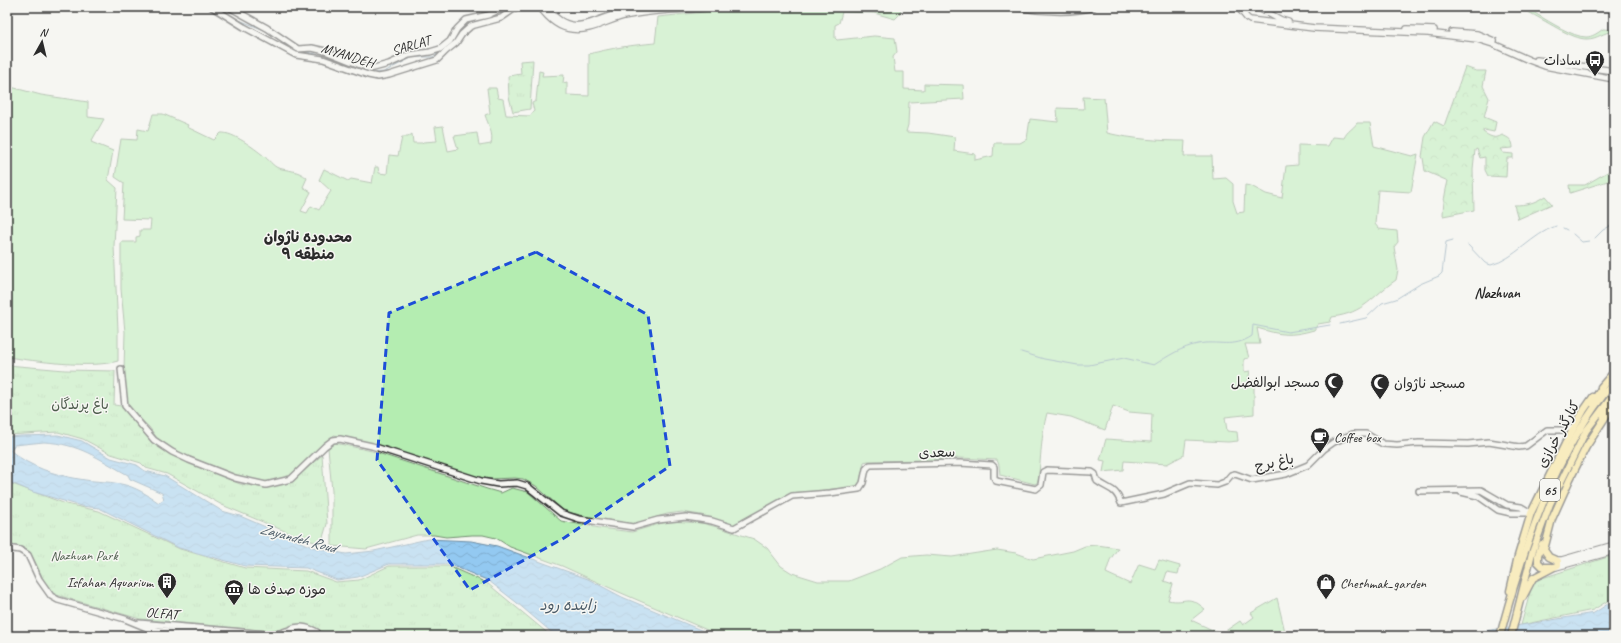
<svg xmlns="http://www.w3.org/2000/svg" width="1621" height="643" viewBox="0 0 1621 643" font-family="Caveat,'Playpen Sans Arabic',sans-serif">
<defs>
<pattern id="forest-crowns" width="20" height="18" patternUnits="userSpaceOnUse"><rect width="20" height="18" fill="#b4edb1"/><path d="M2 6a3 3 0 1 1 6 0M12 15a3 3 0 1 1 6 0" fill="none" stroke="#9bcb98"/></pattern>
<pattern id="park-tufts" width="24" height="20" patternUnits="userSpaceOnUse"><rect width="24" height="20" fill="#b4edb1"/><path d="M3 7l-1-3M5 7V3M7 7l1-3M15 17l-1-3M17 17v-4M19 17l1-3" fill="none" stroke="#9bcb98"/></pattern>
<pattern id="water-waves" width="16" height="10" patternUnits="userSpaceOnUse"><rect width="16" height="10" fill="#93c9f1"/><path d="M0 5q4-4 8 0t8 0" fill="none" stroke="#7fadcf"/></pattern>
</defs>
<rect width="100%" height="100%" fill="#f6f6f2"/>
<filter id="ink" filterUnits="userSpaceOnUse"><feTurbulence type="fractalNoise" baseFrequency=".025" numOctaves="2"/><feDisplacementMap in="SourceGraphic" scale="8" xChannelSelector="R" yChannelSelector="G"/><feConvolveMatrix kernelMatrix="1 2 1 2 8 2 1 2 1" color-interpolation-filters="sRGB"/></filter>
<g filter="url(#ink)">
<!-- forest -->
<path fill="url(#forest-crowns)" stroke="#708c6e" d="M1522,7c6,0 11,5 16,8 12,7 35,22 48,22 6,0 12,-4 17,-8l11,1v1c-10,1 -17,8 -27,8 -14,1 -44,-20 -59,-27z
M1465,67l11,4h10l-3,15 6,12 -5,19 12,5 -2,10 -10,-2 -1,2c6,4 12,8 19,3 7,3 11,5 11,13l-13,1 3,4 10,1v4h-6l-1,19 -18,-1 -3,-6v-13l-5,1 -3,-9 -2,1 -2,19 1,41 -31,6c0,-11 2,-24 5,-35l-23,-10 -2,-13 -1,-1 3,-20 9,-16 10,5z
M1611,170h3v9l-44,14 -1,-8h16z
M1545,196l7,8 -34,15 -4,-14c12,0 21,-2 31,-9z"/>
<!-- park -->
<path fill="url(#park-tufts)" stroke="#708c6e" d="M533,60l-3,49 -17,3 -4,-15 -1,-21 13,-2 -1,-13z
M7,365l58,5 50,1 -1,34 7,1 30,34 22,15 67,29 26,4 27,-7 29,-26 5,69 -6,20 -22,-7 -77,-32 -55,-31 -21,-6 -5,-5 -30,-9 -28,-15 -25,-7 -51,3z
M7,482l59,22 33,7 81,38 65,19 61,3 30,11 23,-2 30,-14h59l39,17 64,53h-224c-21,-20 -34,-7 -58,-5l-129,-12 -87,-25 -5,-5 -18,-37 -12,-6h-11z
M1614,555v42l-21,13 -72,15 10,-36 5,-9z"/>
<!-- garden -->
<path fill="#b4edb1" stroke="#708c6e" d="M726,7l175,1 -1,6 -5,5 -21,-6 -32,-1 -3,11 -4,2v13l2,2 37,-4 21,2 2,14 -4,5 2,15h9v17l20,1v-6l39,1 1,14 -55,3 -1,23 -2,7 22,1 27,4 -1,14 21,3v6l18,-4 1,-13h26l7,-4 3,-20 28,3 -1,-14 27,1 -1,-12 21,1 3,35c26,6 51,8 78,8l-1,15h28l1,23 13,-1 7,6v17l4,12 7,-1 1,-27 6,1 15,8 16,4 4,-32 12,-1v-20l30,1 5,-9 11,1c3,-7 9,-9 13,-15h13l4,23 38,10 6,-2 -7,38 -33,-2 -3,34 4,5 18,2 1,11 -4,5 4,23 -2,10c-24,16 -31,33 -64,37l-2,5 -12,2 -4,6c-25,7 -33,5 -57,-2l3,16h-15l4,14 -5,1v13l6,-1 -2,10h6v33l-29,3 2,14 10,1 1,9 -10,1 -42,-2 -2,15 -17,9 -43,-3 -1,9 -20,2 2,-11 -5,-1 6,-21 45,3 1,-28 -23,-2 -16,-6 -8,24 -34,-13 -24,-4c-6,22 -6,46 -9,69l-3,2 -35,-9 -1,-10 -2,-5 -37,-2 -28,2 -64,1 -4,1 -4,20 -3,4 -65,8 -58,31 -33,-10 -19,-3 -15,2 -34,10 -33,-4 -24,-6 -11,-2 -29,-26 -13,-7 -8,-1 -26,1 -27,-6 -91,-30 -37,-8 -44,42 -29,6 -23,-7 -48,-19 -11,-4 -22,-15 -8,-11 -17,-16 -5,-9 -3,-33 1,-37 -4,-43v-47h15v-5l4,-1v-6h10l1,-10 -29,-1 2,-36 -9,-6 6,-38 16,1 1,-11 10,2 5,-17h10l25,11 -1,2 27,13 7,-7c12,-1 33,15 43,23 4,3 9,10 14,12 11,3 20,2 29,10l-4,9 8,5 -10,19 6,2 4,-7 8,4 12,-19 -12,-11 5,-11 24,12 3,-2 21,4 3,-16h3l1,6 8,1 2,-19 9,1 4,-19h6l4,-3 1,9h9l1,-1 14,-1 -2,-14 8,-1 5,25 10,-2 -4,-13 23,-3 2,13 12,-2c3,-10 -3,-20 -6,-29l5,-2 -3,-25h9l2,10 5,1 3,16 24,1 4,-5 -2,-8 4,-2 3,-30 4,1 -1,4 22,-1 -1,8 4,-1v13l22,1v-42c22,-6 44,-9 66,-11l3,-26 46,-5z
M7,86l34,9 47,7v15l16,2 -13,23 22,9 -5,29 9,8 -3,58 4,84v31c-27,8 -83,0 -111,-4z
M335,443l37,8 115,38 14,4 11,-5 16,4 33,29 39,7 32,4 37,-11 33,2 15,4 37,12 13,9 14,18 11,7 26,8h31l31,-12 22,-12 24,-2 26,2 45,-7 19,3 17,6 40,-8 12,-5 12,-1 21,3 -8,12 -4,13 24,11 9,-20 16,5 4,-9 21,6 -2,8 -11,-2 -3,9 9,3 -5,16c20,4 18,-7 37,9l-14,11 30,14 19,-13 3,4 11,-8 -3,-4 26,-15 9,38h-565l-102,-44 -57,-26 -52,-19 -14,-9 -13,-3h-11l-26,2 -12,-2h-17l-51,14 -34,-3v-55l-4,-43z"/>
<!-- water -->
<path fill="url(#water-waves)" stroke="#698aa2" fill-rule="evenodd" d="M58,435l24,6 29,17 26,7 8,6 20,5 57,35 18,5 72,31 34,7 28,-3 54,-12 43,2 26,5 91,33 34,18 93,39h-159l-40,-34 -27,-21 -40,-17h-60l-31,13 -21,3 -31,-12 -61,-2 -66,-18 -80,-40 -18,-2 -48,-14 -26,-11v-44l14,-1zM44,442c36,2 53,16 84,33l2,4 32,14 2,6 -5,4c-11,-8 -23,-16 -38,-19 -14,-3 -28,-2 -42,-5 -24,-4 -49,-12 -68,-28l3,-6z
M1614,600v36h-159l139,-23z"/>
<g fill="none" stroke-linecap="round" stroke-linejoin="round">
<!-- stream -->
<path stroke="#698aa2" stroke-width="1" d="M507,11l4,-4
M234,18l33,13
M458,31l11,-7
M302,51l14,3 8,3
M359,69l15,4 10,-1 29,-15h20l11,-8
M1563,228l4,2
M1573,234l9,8 7,-1
M1595,238l8,-8 11,-6
M1468,245l17,18 6,2c24,-6 41,-31 65,-39
M1340,324l26,-6 16,-15 14,-4 24,-15 19,-8 3,-3 4,-31 7,-2
M1021,352l23,7 34,6h11l35,-7 30,7c14,-9 28,-18 44,-21 20,-4 35,5 54,-8l1,-11 35,7 42,-7"/>
<defs>
<path id="tertiary" d="M212,7l32,20 52,28 27,4 45,16 10,2 11,-2 48,-15 9,-9 10,-8 6,-9 9,-8 30,-8 16,-11
M229,7l38,21 31,21 14,-1 13,3 45,18 19,-5 20,-9 21,-3 10,-3 10,-8 7,-12 9,-9 22,-5 17,-8
M121,369l4,37 29,34 18,12 17,8 46,18 31,7 25,-6 34,-33 8,-6 7,-1 32,7 109,35 17,3 19,-1 10,3 34,27 18,6 54,8 25,-7 28,-3 26,4 22,7 58,-32 38,-3 29,-4 4,-6 3,-14 4,-4 90,-2 32,2 2,2v10l2,4 40,8 5,-4 2,-13 4,-2 45,2 3,2 2,7c12,9 18,6 24,22l43,-9 26,-11 27,2 8,-3 6,-7 4,-1 17,6 34,-6 22,-9 16,-16 10,-7 19,-8h13l17,10 14,1 22,-2 49,1 21,-2 30,5 7,-1 21,-16h17l11,-4
M1419,491l62,-1 26,15 14,2 10,6
M1461,492l17,4 20,14 13,3h20
M7,548l13,2 8,5 11,24 12,17 7,4 67,19 22,9 11,2 84,6
M139,623l128,11 13,-1 9,-3
M136,635l21,-4
M288,636l-1,-3 2,-3c10,-5 18,-3 28,2l1,4"/>
<path id="secondary" d="M540,7c8,11 19,21 32,22 20,3 37,-11 57,-14 25,-5 51,-5 76,-8
M546,7c24,32 44,15 72,6 12,-3 25,-4 37,-6
M1016,7c22,4 56,7 77,0
M1238,7l9,11 3,2 64,8 114,5 49,6 16,5 36,16 16,6 69,13
M1257,7l24,13 7,2
M1407,29l27,1
M1452,32l25,2 17,7
M1537,60l77,11
M1555,560h7l52,-15
M1556,567l58,-16"/>
<path id="primary" d="M1601,387l13,-15
M1542,544l-4,11v7l5,5h9
M1510,591l8,-35 13,-43 34,-69 19,-34 9,-13
M1523,597l10,-19 25,-13v-4l-9,-4 -5,-7 8,-31 18,-40 16,-32 24,-37"/>
<path id="trunk" d="M1592,403l12,-19
M1602,415l12,-12
M1500,636c23,-87 54,-184 114,-254
M1511,636l21,-83 18,-49 36,-73 28,-37"/>
</defs>
<!-- tertiary casing -->
<use href="#tertiary" stroke="#2b2b2b" stroke-width="8"/>
<!-- secondary casing -->
<use href="#secondary" stroke="#2b2b2b" stroke-width="8"/>
<!-- primary casing -->
<use href="#primary" stroke="#2b2b2b" stroke-width="9"/>
<!-- trunk casing -->
<use href="#trunk" stroke="#2b2b2b" stroke-width="9"/>
<!-- tertiary -->
<use href="#tertiary" stroke="#f6f6f2" stroke-width="5"/>
<!-- secondary -->
<use href="#secondary" stroke="#f6f6f2" stroke-width="5.5"/>
<!-- primary -->
<use href="#primary" stroke="#fbe080" stroke-width="6"/>
<!-- trunk -->
<use href="#trunk" stroke="#fbe080" stroke-width="6"/>
</g>
</g>
<!-- marked area -->
<path d="M0 0H1621V643H0ZM536,252l112,63 22,151 -106,72 -94,52 -93,-130 12,-147z" fill="#f6f6f2" fill-opacity=".55" fill-rule="evenodd"/>
<path fill="none" stroke="#1d4ed8" stroke-width="3" stroke-dasharray="8 5" stroke-linejoin="round" d="M536,252l112,63 22,151 -106,72 -94,52 -93,-130 12,-147z"/>
<!-- icons -->
<defs>
<symbol id="bus-pin" viewBox="-11 -11 22 30"><path d="M0 17L-7.5 6A9.5 9.5 0 1 1 7.5 6Z" fill="#2b2b2b" stroke="#f6f6f2"/><path d="M-5-6H5V4H4V6H2V4H-2V6H-4V4H-5ZM-3.5-4V0h7V-4ZM-3.5 1.2v1.5H-2V1.2ZM2 1.2v1.5H3.5V1.2Z" fill="#fff"/></symbol>
<symbol id="mosque-pin" viewBox="-11 -11 22 30"><path d="M0 17L-7.5 6A9.5 9.5 0 1 1 7.5 6Z" fill="#2b2b2b" stroke="#f6f6f2"/><path d="M3.5-4.9A6 6 0 1 0 3.5 4.9A5 5 0 1 1 3.5-4.9Z" fill="#fff"/></symbol>
<symbol id="cafe-pin" viewBox="-11 -11 22 30"><path d="M0 17L-7.5 6A9.5 9.5 0 1 1 7.5 6Z" fill="#2b2b2b" stroke="#f6f6f2"/><path d="M-5.5-4.5H6V0H3Q3 3.5 0 3.5H-2.5Q-5.5 3.5-5.5 0ZM3-3.2v2h1.7v-2ZM-6 4.5H4V6H-6Z" fill="#fff"/></symbol>
<symbol id="building-pin" viewBox="-11 -11 22 30"><path d="M0 17L-7.5 6A9.5 9.5 0 1 1 7.5 6Z" fill="#2b2b2b" stroke="#f6f6f2"/><path d="M-4-6H4V6H1V3H-1V6H-4ZM-2.5-4.3h1.7v1.8h-1.7ZM.8-4.3h1.7v1.8H.8ZM-2.5-1h1.7V.8h-1.7ZM.8-1h1.7V.8H.8Z" fill="#fff"/></symbol>
<symbol id="shop-pin" viewBox="-11 -11 22 30"><path d="M0 17L-7.5 6A9.5 9.5 0 1 1 7.5 6Z" fill="#2b2b2b" stroke="#f6f6f2"/><path d="M-5-2.5h2.3a2.7 3.5 0 0 1 5.4 0H5L5.5 6h-11ZM-1.5-2.5h3a1.5 2.3 0 0 0-3 0Z" fill="#fff"/></symbol>
<symbol id="museum-pin" viewBox="-11 -11 22 30"><path d="M0 17L-7.5 6A9.5 9.5 0 1 1 7.5 6Z" fill="#2b2b2b" stroke="#f6f6f2"/><path d="M0-6L6-3V-2H-6V-3ZM-5-1h2V3h-2ZM-1-1h2V3h-2ZM3-1h2V3H3ZM-6 4H6V6H-6Z" fill="#fff"/></symbol>
</defs>
<g fill-rule="evenodd">
<use href="#bus-pin" x="1584" y="49" width="22" height="30"/>
<use href="#mosque-pin" x="1323" y="371" width="22" height="30"/>
<use href="#mosque-pin" x="1369" y="372" width="22" height="30"/>
<use href="#cafe-pin" x="1309" y="426" width="22" height="30"/>
<use href="#building-pin" x="156" y="571" width="22" height="30"/>
<use href="#shop-pin" x="1315" y="572" width="22" height="30"/>
<use href="#museum-pin" x="223" y="578" width="22" height="30"/>
</g>
<g text-anchor="middle" stroke-width="3" stroke-linejoin="round" paint-order="stroke">
<!-- shield labels -->
<rect fill="#f6f6f2" stroke="#686867" stroke-width="1" x="1540" y="479" width="20" height="22" rx="3"/>
<g font-size="13" font-weight="bold" fill="#2b2b2b">
<text x="1550" y="495">65</text>
</g>
<!-- street labels -->
<g font-size="14" fill="#2b2b2b" stroke="#f6f6f2">
<text transform="translate(411 45) rotate(-17)" y="5">SARLAT</text>
<text transform="translate(348 55) rotate(17)" y="5">MYANDEH</text>
<text transform="translate(1558 434) rotate(-61)" y="5">کنارگذر خرازی</text>
<text transform="translate(937 452) rotate(-1)" y="5">سعدی</text>
<text transform="translate(1274 462) rotate(-12)" y="5">باغ برج</text>
<text transform="translate(162 613) rotate(4)" y="5">OLFAT</text>
</g>
<!-- poi labels -->
<g font-size="14" fill="#2b2b2b" stroke="#f6f6f2" text-anchor="start">
<text x="1581" y="65" text-anchor="end">سادات</text>
<text x="1320" y="387" text-anchor="end">مسجد ابوالفضل</text>
<text x="1394" y="388">مسجد ناژوان</text>
<text x="1334" y="442">Coffee box</text>
<text x="153" y="587" text-anchor="end">Isfahan Aquarium</text>
<text x="1340" y="588">Cheshmak_garden</text>
<text x="248" y="594">موزه صدف ها</text>
</g>
<!-- park labels -->
<g font-size="14" fill="#4d5c4c" stroke="#f6f6f2">
<text x="80" y="409">باغ پرندگان</text>
<text x="84" y="560">Nazhvan Park</text>
</g>
<!-- neighbourhood labels -->
<g font-size="15" font-weight="bold" fill="#2b2b2b" stroke="#f6f6f2">
<text x="308" y="242">محدوده ناژوان<tspan x="308" dy="17">منطقه ۹</tspan></text>
<text x="1497" y="298">Nazhvan</text>
</g>
<!-- water labels -->
<g font-size="15" font-style="italic" fill="#4a5a66" stroke="#f6f6f2">
<text transform="translate(298 538) rotate(15)" y="5">Zayandeh Roud</text>
<text x="568" y="610">زاینده رود</text>
</g>
</g>
<!-- margin -->
<rect width="1621" height="643" fill="none" stroke="#f6f6f2" stroke-width="24"/>
<rect x="12" y="12" width="1597" height="619" fill="none" stroke="#2b2b2b" stroke-width="1.5" filter="url(#ink)"/>
<!-- north arrow -->
<g transform="translate(42 42) rotate(8)" stroke="#f6f6f2" stroke-width="3" paint-order="stroke">
<path d="M0-3L7 15L0 10L-7 15Z" fill="#2b2b2b"/>
<text y="-6" font-size="11" font-weight="bold" text-anchor="middle" fill="#2b2b2b">N</text>
</g>
</svg>
